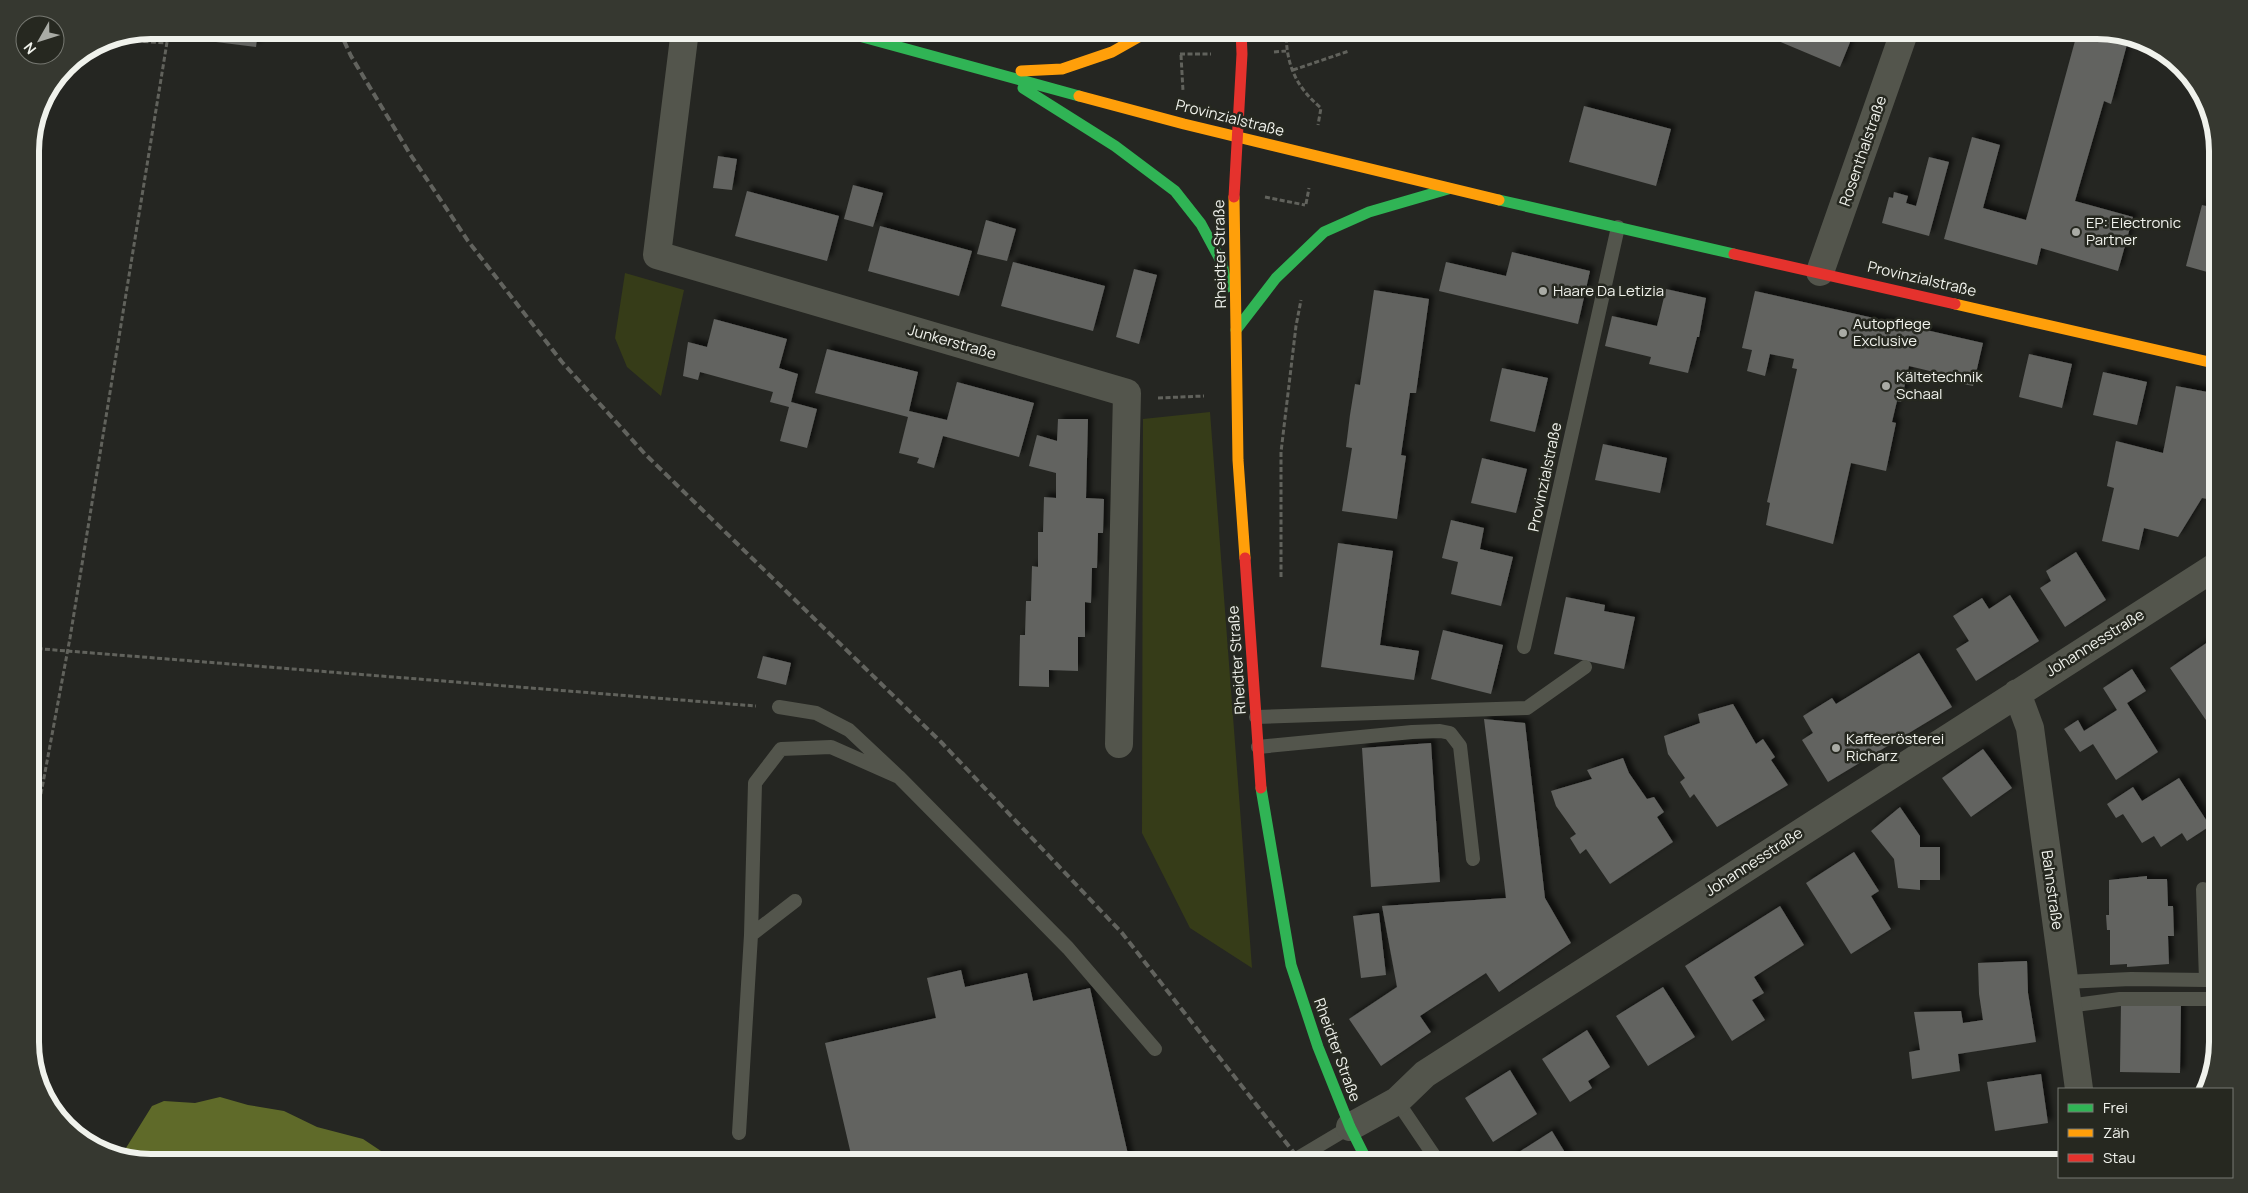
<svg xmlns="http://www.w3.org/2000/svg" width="2248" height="1193" viewBox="0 0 2248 1193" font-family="Manrope,sans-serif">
<defs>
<filter id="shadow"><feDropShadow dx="4.5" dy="-4.5" stdDeviation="2.5" flood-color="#0009"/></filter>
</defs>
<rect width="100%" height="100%" fill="#252622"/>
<!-- green -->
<path fill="#363c18" d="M625,273l59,17 -23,106 -34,-29 -12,-29z
M1210,412l42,556 -62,-40 -48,-95 1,-414z"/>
<!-- water -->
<path fill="#5f6a29" d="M220,1097l28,8 36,6 33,16 46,12 36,24h-249l-29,-7 31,-50 12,-5 31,2z"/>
<!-- building -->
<path fill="#626360" filter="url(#shadow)" d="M217,30h41l-2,17 -40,-5z
M1752,30h103l-15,37z
M2078,30h20l31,7 -18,67 -7,-3 -29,100 58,16 -15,54 -77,-23 -4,17 -93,-26 28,-102 28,8 -17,63 43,12z
M1584,106l87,23 -15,57 -87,-24z
M718,156l19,3 -5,31 -19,-2z
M1929,157l20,5 -20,74 -47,-13 7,-26 4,1 1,-6 14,4 -2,7 10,3z
M853,185l30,8 -10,34 -29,-8z
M747,191l92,25 -12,45 -92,-25z
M2202,205l16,4v66l-32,-9z
M986,220l30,9 -9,32 -30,-7z
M880,226l92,25 -13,45 -91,-25z
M1512,252l78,19 -12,53 -139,-33 7,-29 60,14z
M1013,262l92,24 -12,45 -92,-25z
M1134,269l23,6 -18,69 -23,-7z
M1666,289l40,9 -7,39h-2l-9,36 -39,-9 2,-7 -46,-11 7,-30 45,10z
M1374,290l55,9 -13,94h-6l-9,62 5,1 -9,63 -55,-8 10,-63 -6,-1 4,-32 5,-31 5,1z
M1755,291l228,52 -10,43 -36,-8 1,-5 -29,-7 -8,36 -4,-1 -5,21 4,1 -10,48 -35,-8 -18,81 -67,-19 4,-22 -3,-1 30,-133 -5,-1 2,-9 -24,-5 -5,22 -18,-5 5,-21 -10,-2z
M714,319l73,20 -8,29 19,6 -7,28 26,7 -10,39 -27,-7 9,-34 -19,-5 3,-10 -73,-20 -2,8 -15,-4 5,-34 19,5z
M827,349l91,23 -9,39 38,9 10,-38 77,21 -15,54 -76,-21 -9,32 -17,-5 2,-5 -20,-5 9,-36 -93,-24z
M2029,354l43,10 -10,44 -43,-11z
M1502,368l46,10 -13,54 -45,-11z
M2103,372l44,10 -10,43 -44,-10z
M2176,386l42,8v107l-16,-3 -24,39 -34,-9 -5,22 -37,-9 12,-53 -7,-2 9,-45 47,12z
M1058,419h30l-2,79 18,1 -1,34h-5l-1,35h-5l-1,35 -6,-1v35h-7v34l-29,-1v17l-30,-1 1,-51h5l1,-34h5l1,-35 6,1v-35h5l1,-35 12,1v-25l-27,-7 8,-31 20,6z
M1603,444l64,14 -7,35 -65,-13z
M1482,458l45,11 -11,44 -45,-10z
M1451,520l33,8 -4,21 33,8 -12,49 -50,-12 7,-32 -16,-4z
M1338,543l55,8 -13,94 39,6 -5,29 -93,-13z
M2076,552l30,48 -41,27 -25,-39 11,-7 -5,-10z
M2010,595l29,46 -63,40 -20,-32 13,-8 -16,-25 29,-18 7,11z
M1566,597l39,8 -1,6 31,6 -11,52 -70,-15z
M1443,630l60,15 -12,49 -60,-15z
M2218,635v82l-10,6 -38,-55z
M1919,653l33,54 -124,75 -26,-42 11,-7 -10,-17 29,-18 4,6z
M763,656l28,7 -5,22 -29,-7z
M2132,669l14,22 -19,12 31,49 -42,28 -23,-36 -13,8 -16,-23 14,-9 6,11 33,-21 -14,-22z
M1733,704l23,40 7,-5 12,18 -4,3 17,25 -71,42 -23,-33 -4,4 -10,-16 5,-4 -17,-24 -4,-18 36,-13 -2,-9z
M1484,719l41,4 20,175 26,45 -72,49 -13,-19 -66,43 11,16 -50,34 -32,-47 48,-32 -15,-81 124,-8z
M1431,743l9,139 -69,5 -9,-139z
M1983,749l29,39 -41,29 -29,-39z
M1623,758l6,15 18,26 7,-2 10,15 -7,5 16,25 -63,42 -24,-35 -6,5 -10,-16 6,-4 -20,-28 -5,-15 41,-12 -5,-9z
M2179,778l31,48 -23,15 -5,-8 -21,14 -7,-11 -12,7 -19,-29 -7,4 -9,-14 26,-17 9,14z
M1900,807l20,29v11h20v33h-20v10l-22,-2 -4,-29 -23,-28z
M1854,852l25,39 -8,5 20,33 -40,25 -45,-71z
M2147,876v3h20l1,27h5l1,30h-6l1,28 -42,3v-3l-17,1v-35h-3l-1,-15h3v-35z
M1780,906l24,39 -50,32 10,16 -12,7 13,20 -33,21 -47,-75z
M1379,913l7,62 -25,3 -8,-62z
M2027,961l1,32 8,49 -78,12 2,17 -48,8 -3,-27 11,-2 -6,-38 47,-1 2,12 20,-3 -4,-26 -1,-31z
M961,970l4,17 62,-14 6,28 57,-13 40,175h-277l-28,-120 111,-25 -9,-40z
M1663,987l32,50 -47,29 -32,-50z
M2121,1003l60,1 -1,69 -60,-1z
M1587,1030l23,37 -22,14 4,7 -22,14 -28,-43z
M1510,1070l27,44 -44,28 -28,-44z
M2041,1074l7,49 -53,8 -8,-49z
M1552,1131l17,28 -7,4h-51l-3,-4z"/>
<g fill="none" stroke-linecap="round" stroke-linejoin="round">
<!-- path -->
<path stroke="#61625c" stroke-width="3" stroke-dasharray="5 2.5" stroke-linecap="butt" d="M1286,30c0,34 9,56 35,78l-3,17
M106,39l61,4
M1274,52l12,-1
M1180,54h31
M1181,55l2,36
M1293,70l56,-19
M1265,197l40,8
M1306,204l3,-16
M1158,398l46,-2
M1281,577v-125l15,-126 5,-26
M30,648l726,58
M30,853l40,-215 99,-608"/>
<!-- lane -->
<path stroke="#53554c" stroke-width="14" d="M1524,647l94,-420
M779,707l37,6 33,17 50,47 169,171 87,101
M1256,717l271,-9 58,-41
M1258,747l154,-15 28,-1 10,2 10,13 13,113
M751,935l44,-34
M2064,982l67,-3 75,1 -3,-91
M2068,1006l52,-7h98
M1397,1101l42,62
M739,1133l12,-198 4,-152 26,-34 50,-2 68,30
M1296,1163l2,-5 52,-31"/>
<!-- street -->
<path stroke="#53554c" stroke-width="28" d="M685,30l-28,225 470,138 -8,351
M1820,272l85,-242
M2017,693l13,35 49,361
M1350,1127l47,-26 28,-27 793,-509"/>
<!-- fast -->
<path stroke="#30b455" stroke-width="11" d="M837,30l242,66
M1023,88l92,58 60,45 26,33 21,39 5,24
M1499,200l235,54
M1236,330l40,-52 48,-46 45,-20 79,-23
M1261,788l30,177 27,82 32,80 18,36"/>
<!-- slow -->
<path stroke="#ff9f0a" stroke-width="11" d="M1021,71l41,-2 50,-17 39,-22
M1079,96l105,28 315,76
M1234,197l4,263 7,98
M1955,304l263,60"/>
<!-- jam -->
<path stroke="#e5322d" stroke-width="11" d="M1234,197l8,-143 -1,-24
M1734,254l221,50
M1245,558l16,230"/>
<!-- rail -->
<path stroke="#62635e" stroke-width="4" stroke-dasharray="8 4" stroke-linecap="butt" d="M339,30l12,26 59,98 58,87 94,121 83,92 296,288 181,191 180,230"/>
</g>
<!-- markers -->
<g fill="#a9aba5" stroke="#262820" stroke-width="2">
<circle cx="2076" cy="232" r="5"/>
<circle cx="1543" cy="291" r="5"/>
<circle cx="1843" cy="333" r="5"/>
<circle cx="1886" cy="386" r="5"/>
<circle cx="1836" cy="748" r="5"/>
</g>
<g text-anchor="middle" stroke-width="5" stroke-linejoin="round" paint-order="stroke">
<!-- street labels -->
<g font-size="15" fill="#f0f2ec" stroke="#262820">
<text transform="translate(1230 118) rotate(14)" y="5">Provinzialstraße</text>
<text transform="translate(1863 151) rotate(-71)" y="5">Rosenthalstraße</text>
<text transform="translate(1220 254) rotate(-91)" y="5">Rheidter Straße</text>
<text transform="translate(1922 279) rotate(13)" y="5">Provinzialstraße</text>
<text transform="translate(952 342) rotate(16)" y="5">Junkerstraße</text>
<text transform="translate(1545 477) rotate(-78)" y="5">Provinzialstraße</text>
<text transform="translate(2095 643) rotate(-32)" y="5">Johannesstraße</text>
<text transform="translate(1237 660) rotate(-94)" y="5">Rheidter Straße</text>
<text transform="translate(1754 862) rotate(-33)" y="5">Johannesstraße</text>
<text transform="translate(2052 890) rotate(82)" y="5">Bahnstraße</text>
<text transform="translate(1337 1050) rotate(70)" y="5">Rheidter Straße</text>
</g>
<!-- poi labels -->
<g font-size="15" fill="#f0f2ec" stroke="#262820" text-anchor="start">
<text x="2086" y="228">EP: Electronic<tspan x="2086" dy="17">Partner</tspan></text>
<text x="1553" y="296">Haare Da Letizia</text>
<text x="1853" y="329">Autopflege<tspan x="1853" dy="17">Exclusive</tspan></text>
<text x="1896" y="382">Kältetechnik<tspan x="1896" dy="17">Schaal</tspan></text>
<text x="1846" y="744">Kaffeerösterei<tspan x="1846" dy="17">Richarz</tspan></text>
</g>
</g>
<!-- crop -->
<path d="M0 0H2248V1193H0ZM151 39H2097A112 112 0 0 1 2209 151V1042A112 112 0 0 1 2097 1154H151A112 112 0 0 1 39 1042V151A112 112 0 0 1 151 39Z" fill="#363830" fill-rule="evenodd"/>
<path fill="none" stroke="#f0f2ec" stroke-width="6" d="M151 39H2097A112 112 0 0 1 2209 151V1042A112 112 0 0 1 2097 1154H151A112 112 0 0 1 39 1042V151A112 112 0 0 1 151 39Z"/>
<!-- legend -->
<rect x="2058" y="1088" width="175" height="90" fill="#262820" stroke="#777972"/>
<rect x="2068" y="1104" width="25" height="8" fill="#30b455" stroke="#777972"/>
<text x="2103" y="1113" font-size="15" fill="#f0f2ec">Frei</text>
<rect x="2068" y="1129" width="25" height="8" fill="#ff9f0a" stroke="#777972"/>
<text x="2103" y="1138" font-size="15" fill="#f0f2ec">Zäh</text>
<rect x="2068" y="1154" width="25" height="8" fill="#e5322d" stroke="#777972"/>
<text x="2103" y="1163" font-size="15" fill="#f0f2ec">Stau</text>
<!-- north arrow -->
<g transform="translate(40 40) rotate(231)"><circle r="24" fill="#262820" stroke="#777972"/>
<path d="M0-4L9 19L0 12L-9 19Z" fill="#a9aba5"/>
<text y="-8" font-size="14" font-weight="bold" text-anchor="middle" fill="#f0f2ec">N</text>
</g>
</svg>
